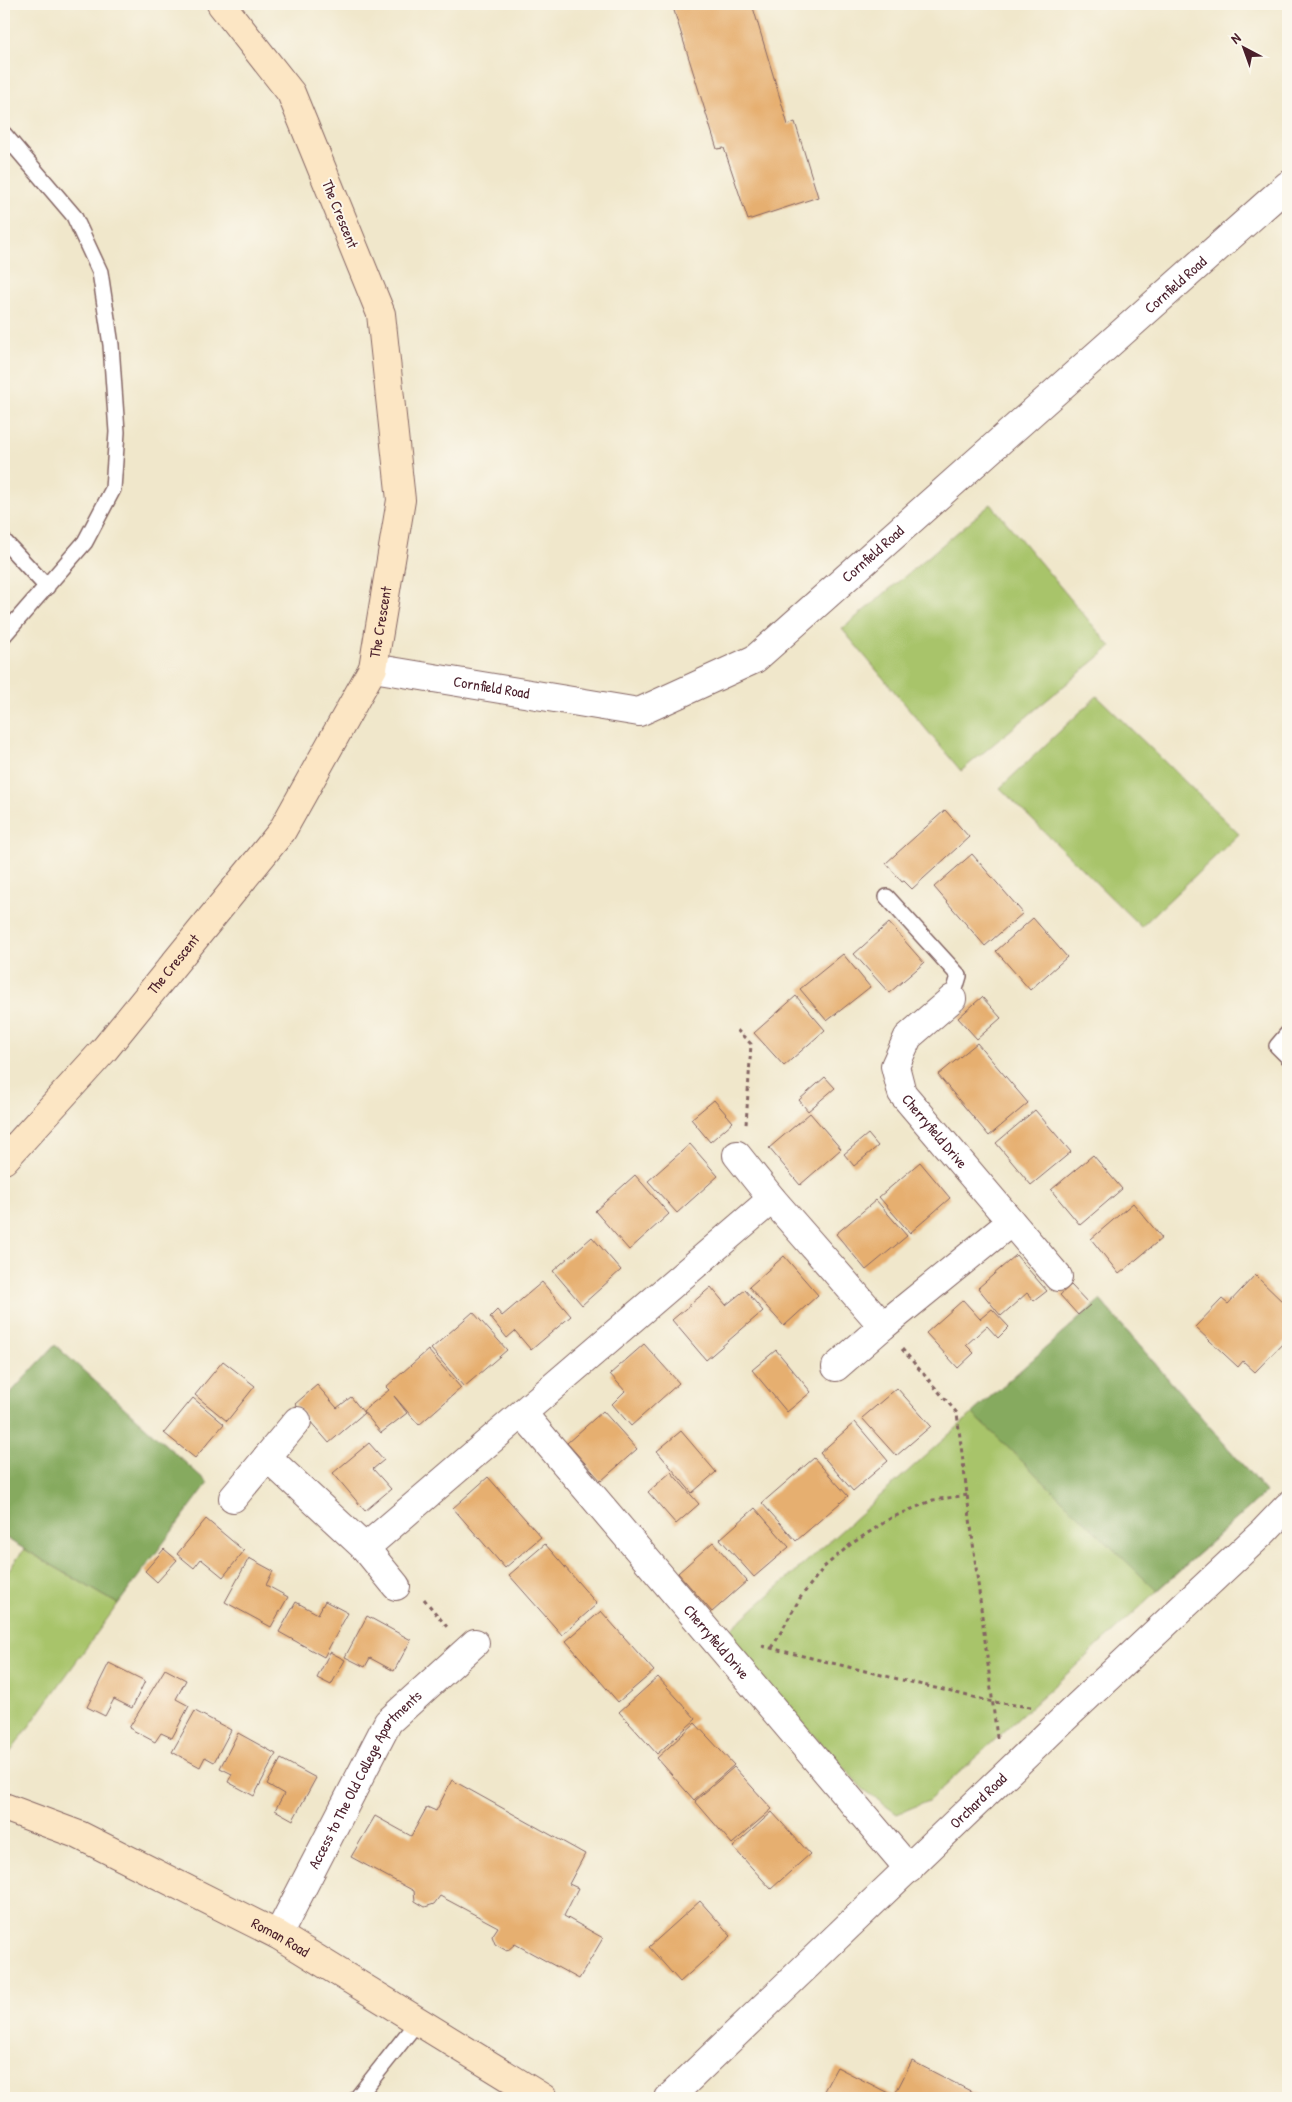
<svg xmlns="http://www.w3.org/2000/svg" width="1292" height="2102" viewBox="0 0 1292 2102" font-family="'Patrick Hand',sans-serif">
<rect width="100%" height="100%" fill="#fbf7ec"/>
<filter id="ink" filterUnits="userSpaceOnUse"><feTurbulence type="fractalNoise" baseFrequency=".02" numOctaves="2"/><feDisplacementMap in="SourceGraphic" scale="10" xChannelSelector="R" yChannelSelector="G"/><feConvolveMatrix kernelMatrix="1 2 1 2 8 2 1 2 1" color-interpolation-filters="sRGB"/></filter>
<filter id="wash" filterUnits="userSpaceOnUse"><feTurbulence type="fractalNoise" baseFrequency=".0096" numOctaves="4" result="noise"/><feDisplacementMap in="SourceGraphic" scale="20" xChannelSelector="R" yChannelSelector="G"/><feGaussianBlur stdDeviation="1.12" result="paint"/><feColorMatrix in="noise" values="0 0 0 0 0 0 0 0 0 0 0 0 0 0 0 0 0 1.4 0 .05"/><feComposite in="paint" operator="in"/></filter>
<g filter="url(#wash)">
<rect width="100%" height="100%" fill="#f0e7cb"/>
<!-- green -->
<path fill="#a8c46b" stroke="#79724b" d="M991,504l120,143 -150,124 -119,-142z
M1097,696l142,138 -98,93 -141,-139z
M1100,1300l166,192 -338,309 -31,13 -34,-25 -140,-153z
M24,1549l94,55 -114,157v-185z"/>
<!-- forest -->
<path fill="#86aa5f" stroke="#686445" d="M1100,1300l166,192 -109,99 -185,-178z
M55,1345l153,138 -90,121 -114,-67v-73l2,-2 -2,-2v-60z"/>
<g id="blocks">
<!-- building -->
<path fill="#e6af6f" d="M672,4h80l36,121 7,-3 23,75 -70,23 -24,-72 -7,1z
M945,810l24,27 -57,52 -8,-8 -2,1 -16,-19z
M972,854l51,59 -38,33 -51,-59z
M1033,918l34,39 -37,33 -34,-39z
M889,923l35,40 -35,30 -35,-39z
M843,954l27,33 -43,34 -27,-32z
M796,996l29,34 -41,36 -30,-33z
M982,997l19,21 -24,21 -19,-21z
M977,1043l51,60 -39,33 -51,-61z
M825,1077l10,11 -27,23 -9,-11z
M714,1100l19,22 -23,20 -19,-23z
M1035,1110l36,42 -40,33 -35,-42z
M810,1113l31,36 -41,36 -31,-37z
M868,1134l10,12 -24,20 -10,-12z
M690,1144l28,32 -41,37 -29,-32z
M1093,1155l29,34 -42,36 -29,-35z
M920,1162l30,36 -40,35 -31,-36z
M635,1175l34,39 -40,36 -34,-39z
M876,1200l31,36 -41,34 -30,-36z
M1133,1203l29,35 -43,36 -28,-35z
M592,1237l29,33 -39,35 -29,-34z
M1016,1255l31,36 -13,10 -7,-8 -26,23 -23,-28z
M784,1256l34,39 -34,31 -35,-39z
M1255,1275l33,32v16l-2,3 2,2v10l-33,34 -12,-11 -5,6 -43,-40 27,-28 6,5z
M542,1282l29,34 -40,34 -16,-19 -8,7 -17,-21 7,-7 5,6z
M1071,1285l19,20 -12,10 -18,-20z
M711,1287l15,18 19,-15 18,21 -57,49 -34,-40z
M963,1300l17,19 12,-10 17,18 -11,11 -11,-12 -21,19 8,8 -16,15 -32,-35z
M473,1312l34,38 -43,37 -33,-38z
M644,1344l35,39 -48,43 -19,-22 13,-13 -15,-17z
M428,1350l33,38 -42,37 -25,-29 13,17 -26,20 -18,-22 26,-21 -3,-3z
M776,1350l35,42 -24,20 -35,-42z
M223,1361l32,25 -28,35 -32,-26z
M317,1385l20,23 14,-11 13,16 -35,30 -34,-39z
M897,1388l34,38 -35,30 -34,-38z
M193,1398l31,26 -29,34 -31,-25z
M603,1411l34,38 -36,32 -34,-38z
M855,1422l33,39 -35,30 -33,-38z
M681,1431l35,41 -24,21 -35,-42z
M369,1443l15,17 -11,9 18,20 -26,22 -32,-38z
M814,1458l34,38 -52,45 -34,-38z
M671,1472l28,32 -23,20 -28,-32z
M488,1477l53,60 -36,31 -52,-60z
M755,1508l34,39 -35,30 -34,-38z
M206,1519l38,32 -21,26 -22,-18 -7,9 -17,-14z
M713,1542l34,39 -35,31 -34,-39z
M545,1544l52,60 -35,31 -53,-60z
M164,1549l13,11 -20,22 -12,-11z
M249,1558l24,13 -7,14 22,12 -17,30 -46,-25z
M325,1601l23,12 -24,44 -45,-25 17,-30 22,12z
M601,1611l53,60 -36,31 -52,-61z
M367,1616l44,24 -17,31 -24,-13 -5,9 -20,-10z
M330,1652l15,8 -14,25 -14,-7z
M109,1663l36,18 -13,27 -18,-9 -9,17 -18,-9z
M165,1669l21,11 -10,19 13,7 -17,32 -11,-5 -6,9 -26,-14z
M658,1677l38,42 -39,35 -38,-42z
M195,1711l36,19 -17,32 -9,-5 -5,10 -28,-15z
M695,1723l39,42 -40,35 -37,-42z
M238,1733l38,21 -22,42 -26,-14 4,-8 -12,-6z
M281,1759l35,19 -23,42 -18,-10 9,-16 -17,-10z
M734,1767l38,42 -40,35 -37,-43z
M452,1780l133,74 -16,30 9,4 -14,28 39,22 -24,41 -64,-35 -8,7 -12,-7 -3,-8 6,-9 -58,-31 -6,8 -9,3 -10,-6 -1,-10 -63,-34 24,-41 36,20 16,-29 9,4z
M772,1812l38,42 -39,35 -38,-42z
M700,1901l31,35 -51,46 -31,-35z
M912,2061l72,37h-164l17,-31 57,29z"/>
</g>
</g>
<g filter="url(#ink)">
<use href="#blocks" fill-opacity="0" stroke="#846563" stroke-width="1"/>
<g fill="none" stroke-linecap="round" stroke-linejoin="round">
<defs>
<path id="lane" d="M4,134l70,82 26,56 11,73 6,87 -4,57 -28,53 -81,93
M4,541l43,46
M887,897l72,79 -7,23
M1288,1033l-11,13 11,11
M357,2098l61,-77"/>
<g id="street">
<path id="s1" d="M373,668l266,44 116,-53 533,-474"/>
<path id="s2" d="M952,999l-44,38 -13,29 7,27 156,184"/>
<path d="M737,1155l35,44 111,127"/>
<path d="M836,1367l47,-41 128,-104"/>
<path id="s3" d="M523,1414l386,455"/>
<path d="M267,1457l98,91 31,38"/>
<path d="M233,1498l64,-77"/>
<path d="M365,1548l407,-349"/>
<path id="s4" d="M278,1935l110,-213 87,-79"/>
<path id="s5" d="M669,2098l401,-385 193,-181 25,-26"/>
</g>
<g id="secondary">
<path id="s6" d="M4,1160l100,-110 178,-219 91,-163 28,-168 -20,-186 -90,-221 -70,-89"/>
<path id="s7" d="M4,1807l75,28 199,100 265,163"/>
</g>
</defs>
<!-- lane casing -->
<use href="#lane" stroke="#846563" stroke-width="18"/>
<!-- street casing -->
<use href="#street" stroke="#846563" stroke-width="30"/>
<!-- secondary casing -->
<use href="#secondary" stroke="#846563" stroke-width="30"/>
<!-- path -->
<path stroke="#846563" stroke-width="3" stroke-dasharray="4 4" stroke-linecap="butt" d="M737,1030l14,14 -5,81
M902,1349l55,64 40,325
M424,1599l23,28
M762,1646l231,56 38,5
M772,1648l28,-50 24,-31 27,-23 40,-26 42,-18 35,-5"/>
<!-- lane -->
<use href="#lane" stroke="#fff" stroke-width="15"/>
<!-- street -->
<use href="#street" stroke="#fff" stroke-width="28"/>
<!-- secondary -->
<use href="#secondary" stroke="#fce6c4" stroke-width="28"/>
</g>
</g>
<g text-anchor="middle" stroke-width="4" stroke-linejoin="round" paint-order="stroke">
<!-- street labels -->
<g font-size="15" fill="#4a1f2b" stroke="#fbf7ec">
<text transform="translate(340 214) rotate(68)" y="5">The Crescent</text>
<text dy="5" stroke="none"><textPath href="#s1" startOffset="960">Cornfield Road</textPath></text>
<text dy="5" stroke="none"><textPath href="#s1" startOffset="555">Cornfield Road</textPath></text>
<text dy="5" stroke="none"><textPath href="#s6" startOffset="664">The Crescent</textPath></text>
<text dy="5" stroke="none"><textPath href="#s1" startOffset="120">Cornfield Road</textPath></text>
<text dy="5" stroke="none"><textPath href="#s6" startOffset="259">The Crescent</textPath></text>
<text dy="5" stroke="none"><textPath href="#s2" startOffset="168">Cherryfield Drive</textPath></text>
<text dy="5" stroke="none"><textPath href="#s3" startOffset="299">Cherryfield Drive</textPath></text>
<text dy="5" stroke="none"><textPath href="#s4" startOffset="179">Access to The Old College Apartments</textPath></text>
<text dy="5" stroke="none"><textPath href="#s5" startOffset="429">Orchard Road</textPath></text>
<text dy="5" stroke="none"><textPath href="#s7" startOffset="306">Roman Road</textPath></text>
</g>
</g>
<!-- margin -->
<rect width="1292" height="2102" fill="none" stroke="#fbf7ec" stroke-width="20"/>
<!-- north arrow -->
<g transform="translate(1244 48) rotate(319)" stroke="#fbf7ec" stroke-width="4" paint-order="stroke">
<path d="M0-4L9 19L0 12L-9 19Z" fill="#4a1f2b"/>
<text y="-8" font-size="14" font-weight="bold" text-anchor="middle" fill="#4a1f2b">N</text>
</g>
</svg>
